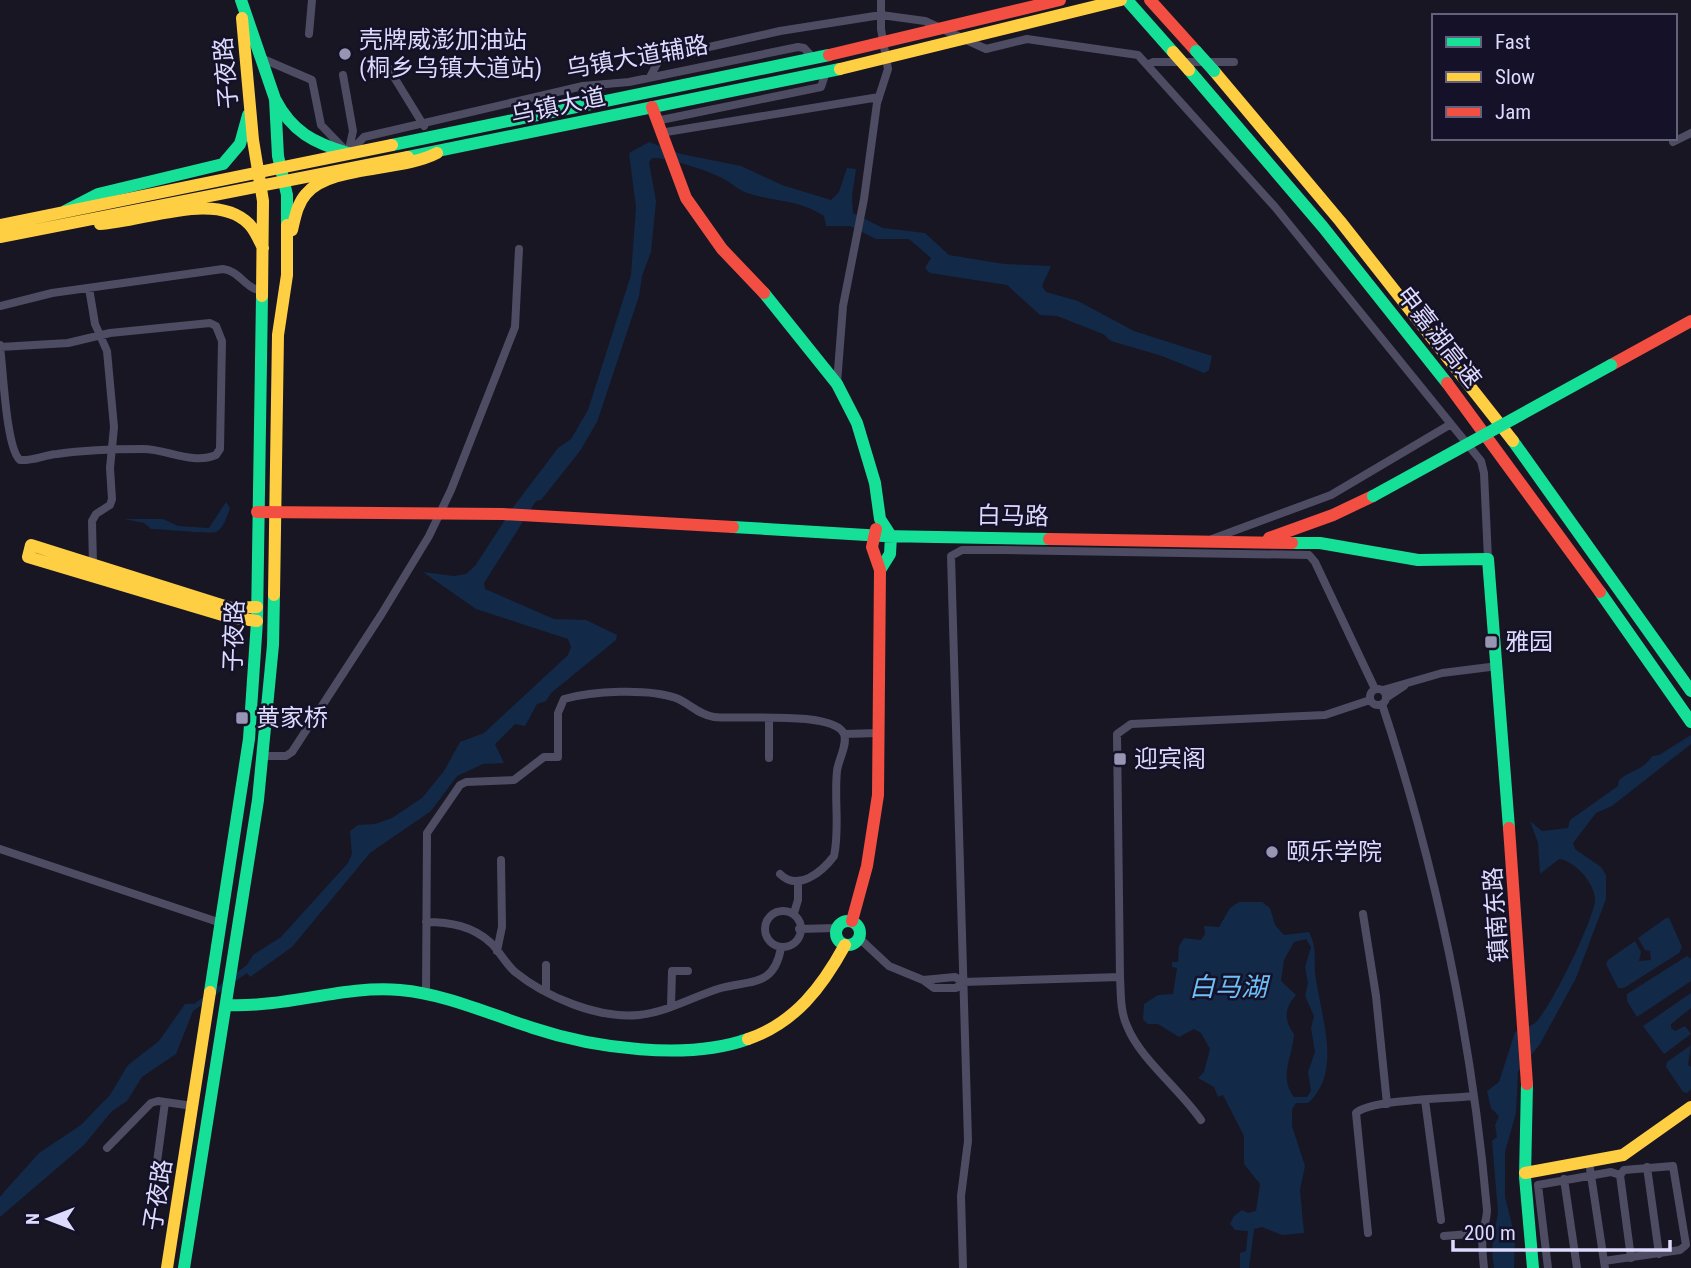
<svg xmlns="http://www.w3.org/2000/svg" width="1691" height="1268" viewBox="0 0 1691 1268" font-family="'Roboto Condensed','Noto Sans SC',sans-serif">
<rect width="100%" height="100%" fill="#181623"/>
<!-- water -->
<path fill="#122948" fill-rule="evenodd" d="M649,142l32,12 60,12 41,19 49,15 8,-8 8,-24 9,1 -4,27 1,17 30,15 42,5 24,22 55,9 47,2 -9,20 4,6 32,9 56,30 78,25 -3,14 -5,3 -42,-17 -51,-15 -8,-7 -46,-18 -17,-1 -33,-30 -77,-12 -5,-5 6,-10 -22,-19h-33l-26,-13h-24l-2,-10c-26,-17 -50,-14 -77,-23 -9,-3 -15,-10 -23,-14 -14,-8 -57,-22 -72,-21l-3,4 7,39 -5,51 -9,24 -3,20 -42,126 -17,29 -39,49 -5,1 -52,82 1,6 69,30 32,1 31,15 -1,5 -65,53 -5,8 -9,3 -12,22 -10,-2 -20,20 9,19 -21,1 -26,12 -26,35 -61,42 -78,94 -42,30 -3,-4 -54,38 -17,43 -34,23 -15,24 -15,10 -28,34 -84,72v-20l4,-5 35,-39 42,-28 29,-30 18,-30 31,-24 26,-37h9l53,-39 6,-10 28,-18 67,-74 4,-9 -2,-23 8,-6 17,-1 17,-6 30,-20 22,-27 16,-29 24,-9 84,-78 3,-8 -3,-8 -92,-30 -53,-37 31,4 12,-2 9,-8 39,-60 44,-58 13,-9 17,-29 43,-135 5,-68 -7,-54z
M226,502l4,6c-3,8 -6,20 -14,24 -4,2 -57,-3 -65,-3l-7,-6 -20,-4h39l15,7 31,2z
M1691,735v9l-79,62 -16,7 -23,30 2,6 26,18 5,8v24l-30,79 -36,66 -22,28 -2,41 -11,39v45l10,40 -1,31h-20l-2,-18 6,-38 -6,-71 5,-4 -2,-12 4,-9 -8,-8 -4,-17 12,-9 16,-50c6,-3 15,-5 20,-9 15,-13 58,-102 60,-122 1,-17 -20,-40 -36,-42l-19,15 -2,-31 -8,-22 12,10 26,-3 2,-8 48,-34 1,-6c12,-10 25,-10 33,-24l7,-1z
M1239,902h23l8,6 5,17 9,10 25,-3c9,17 4,30 7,47 5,39 27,93 -8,124h-12l-4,6v17l13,40 -5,24 4,43 -22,2 -20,-8 -8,2 -5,39h-9v-15l6,-2 2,-20 -13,-1 -5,-6 4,-8 8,-6 6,3 8,-2 4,-27 -16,-20v-28l-21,-41 -5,2 -4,-10 -16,-9 6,-6 6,-23 -9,-16 -7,-4 -15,8 -21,-13h-10l-5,-4 1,-16 14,-9 15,-1 4,-26 -5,-1v-5h6l1,-16 5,-8 17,2 4,-6 -1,-8 15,1 11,-19zM1306,939l5,8 -6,20 3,16 -3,13 9,20 -3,12 4,24 -7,20 3,19 -4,6h-13c-16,-20 -1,-41 0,-63 -11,-15 -9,-26 2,-39l-15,-14 3,-21 10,-18z
M1666,918h3l13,29 -3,6 -55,35h-6l-12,-24 2,-4 27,-19 6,11 -2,9 12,-1 -1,-9 -5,-1 -7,-12z
M1687,956l4,3v22l-54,36 -10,-16v-7z
M1691,993v15l-20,16v4l4,3 10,-5 6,8 -27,20 -21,-28z
M1691,1045l-3,20 3,2v22l-4,4 -4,-1 -17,-25 1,-5z"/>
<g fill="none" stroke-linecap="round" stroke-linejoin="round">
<!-- street -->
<path stroke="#4d4c63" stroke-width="8" d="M309,34l3,-34
M263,59l49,21 9,45 25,26
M1147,65l6,-3h81
M389,69l35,57
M343,75l10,56 -5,23
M650,77l10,-19 120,-27 101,-16 44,6 61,28 41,-10 111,16 137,152 206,254 3,12 4,86
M575,104l27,-17
M656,121l165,-34 5,-15
M660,133l219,-36
M1673,142l18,-9
M348,154l16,-17 219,-51 46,-4 169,-35 6,1 10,11
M89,288l6,36 12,27 7,76 -4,41 2,31 -2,6 -14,9 -4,7 1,45
M0,306l52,-13 171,-24c17,2 21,19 39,22
M0,345v2c3,20 6,102 20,113 13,1 24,-5 37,-6 28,-4 57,-5 86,-5 24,0 49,16 73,6l4,-6 2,-108 -6,-15 -6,-3 -100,10 -42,10 -68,4
M837,383l6,-77 21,-107 13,-96 11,-34 -7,-40v-29
M1212,539l119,-44 120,-71
M1370 697a8 8 0 1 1 16 0a8 8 0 1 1-16 0Z
M1383,690l59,-17 56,-7
M1386,698l18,-12
M1382,704c54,164 90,334 105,506 0,7 -2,13 -4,21 -2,12 0,25 1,37
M844,734l35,-1
M264,756h22l6,-4 89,-137 48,-79 22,-46 64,-163 4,-78
M769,758v-40
M0,849l221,74
M765 929a18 18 0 1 1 36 0a18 18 0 1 1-36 0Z
M794,913l4,-13v-19
M1363,914l13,82 11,108
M426,922c24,0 47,4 65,21 9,9 14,20 24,29 31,25 83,47 124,43 29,-3 55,-19 82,-27 30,-8 53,-1 60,-40
M799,929l37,-1
M859,938l30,28 34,14 11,8h22l7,-6
M497,951l5,-24 -1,-67
M546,965v26
M923,980l32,-3 8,5 157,-5
M426,994l1,-161 33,-48 6,-3 48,-2 30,-23h14v-44l6,-14c28,-8 84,-11 112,-1 13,5 23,17 38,19 23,3 120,-7 130,17 4,11 -6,26 -7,37 -3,28 3,58 -3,85 -12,16 -36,36 -54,18
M671,1006l1,-35h16
M1425,1100l16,120
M1201,1120c-21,-31 -61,-61 -74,-94 -7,-15 -6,-32 -7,-49l-3,-243 14,-10 194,-9 45,-15
M107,1148l44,-45 7,-2 35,5
M1589,1162l16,106
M1647,1167l12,87
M1564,1179l13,89
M153,1192l12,-90
M1368,1233l-12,-120c16,-14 92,-14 116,-17
M1444,1236l39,-3
M1604,1261l76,-11 6,-5 -13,-79 -49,4 -4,5
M963,1268l-2,-72 7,-55 -17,-585 11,-6h43l304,5 6,7 60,127
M1548,1268l-10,-83 73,-13 9,3 11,83"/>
<!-- fast -->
<path stroke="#16e098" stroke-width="12" d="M241,0l34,99 3,57 9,39v30
M1127,0l46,52
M1189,70l134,157 124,156
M275,99c17,33 39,44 73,54
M392,145l437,-90
M408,157l432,-88
M65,211l33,-17 125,-30 17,-20 8,-29
M764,293l73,91 20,39 18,60 5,36 11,17 -1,18 -10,16
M1513,441l178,250
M733,527l150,9 166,3
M1292,543h28l98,17 70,-1 21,269
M1600,592l91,130
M836 933a12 12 0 1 1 24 0a12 12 0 1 1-24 0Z
M210,992l39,-253 8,-118 5,-325
M226,1005c61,3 117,-20 174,-15 46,4 89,24 133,38 60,20 154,33 215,11
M1527,1084l-2,93 8,91
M184,1268l74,-468 15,-155 1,-50"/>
<!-- slow -->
<path stroke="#ffcf43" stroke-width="12" d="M242,18l11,122 10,61 -1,95
M1214,71l126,150 173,220
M100,224c43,-2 116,-34 149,0 6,6 10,16 14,24
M0,225l392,-80
M292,230c3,-12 5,-26 14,-36 24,-29 95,-22 131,-41
M0,237l408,-80
M274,595l4,-260 9,-60v-50
M257,607l-26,1 -200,-63 -3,12 201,60 28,4
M748,1039c47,-16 74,-52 97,-94
M1525,1173l98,-18 68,-48
M167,1268l43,-276"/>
<!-- jam -->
<path stroke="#f24e42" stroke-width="12" d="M1150,0l46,51
M652,107l34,91 36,51 42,44
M1611,365l80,-44
M1447,383l153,209
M257,512l246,2 230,13
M1269,538l64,-23 40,-19
M1049,539l243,4
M1509,828l18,256
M852,921l15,-55 11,-71 2,-225 -8,-23 4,-18"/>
<!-- fast-bridge -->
<path stroke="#16e098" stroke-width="12" d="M1196,51l18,20
M1373,496l238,-131"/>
<!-- slow-bridge -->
<path stroke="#ffcf43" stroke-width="12" d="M1173,52l16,18
M840,69l281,-69"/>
<!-- jam-bridge -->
<path stroke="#f24e42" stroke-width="12" d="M829,55l231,-55"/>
</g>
<!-- markers -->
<g fill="#9795b1" stroke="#141128" stroke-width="2.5">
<circle cx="345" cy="54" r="7"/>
<rect x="1484" y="635" width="14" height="14" rx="3.5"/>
<rect x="235" y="711" width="14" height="14" rx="3.5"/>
<rect x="1113" y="752" width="14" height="14" rx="3.5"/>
<circle cx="1272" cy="852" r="7"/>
</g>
<g text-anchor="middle" stroke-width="5" stroke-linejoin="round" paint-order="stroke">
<!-- poi labels -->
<g font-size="24" fill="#dcdafd" stroke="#141128" text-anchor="start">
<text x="359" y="48">壳牌威澎加油站<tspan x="359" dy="28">(桐乡乌镇大道站)</tspan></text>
<text x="1505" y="650">雅园</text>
<text x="256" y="726">黄家桥</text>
<text x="1134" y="767">迎宾阁</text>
<text x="1286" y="860">颐乐学院</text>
</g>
<!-- street labels -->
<g font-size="24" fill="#dcdafd" stroke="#141128">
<text transform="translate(637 57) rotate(-10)" y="8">乌镇大道辅路</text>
<text transform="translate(226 73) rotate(-95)" y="8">子夜路</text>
<text transform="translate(558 106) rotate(-12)" y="8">乌镇大道</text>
<text transform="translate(1439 337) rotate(52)" y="8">申嘉湖高速</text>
<text transform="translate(1013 516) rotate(1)" y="8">白马路</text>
<text transform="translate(234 636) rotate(-88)" y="8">子夜路</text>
<text transform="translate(1496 915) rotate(-94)" y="8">镇南东路</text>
<text transform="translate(158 1195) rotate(-81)" y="8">子夜路</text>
</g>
<!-- water labels -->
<g font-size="26" font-style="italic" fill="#6dc0f9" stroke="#141128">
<text x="1228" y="996">白马湖</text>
</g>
</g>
<!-- legend -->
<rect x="1432" y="14" width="245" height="126" fill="#141128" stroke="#64617d" stroke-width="2"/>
<rect x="1446" y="37" width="35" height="10" fill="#16e098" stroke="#64617d" stroke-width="2"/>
<text x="1495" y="49" font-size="21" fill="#dcdafd">Fast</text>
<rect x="1446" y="72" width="35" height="10" fill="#ffcf43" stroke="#64617d" stroke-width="2"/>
<text x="1495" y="84" font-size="21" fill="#dcdafd">Slow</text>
<rect x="1446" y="107" width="35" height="10" fill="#f24e42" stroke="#64617d" stroke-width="2"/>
<text x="1495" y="119" font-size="21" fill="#dcdafd">Jam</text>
<!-- north arrow -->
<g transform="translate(49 1219) rotate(270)" stroke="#141128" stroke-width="5" paint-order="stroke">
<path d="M0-5L12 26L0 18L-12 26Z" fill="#dcdafd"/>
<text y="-10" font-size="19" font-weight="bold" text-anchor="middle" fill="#dcdafd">N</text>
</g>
<!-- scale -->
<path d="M1453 1240v10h217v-10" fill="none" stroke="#dcdafd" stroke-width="3.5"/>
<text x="1464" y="1240" font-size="21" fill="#dcdafd" stroke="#141128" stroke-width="5" paint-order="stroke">200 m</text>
</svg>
